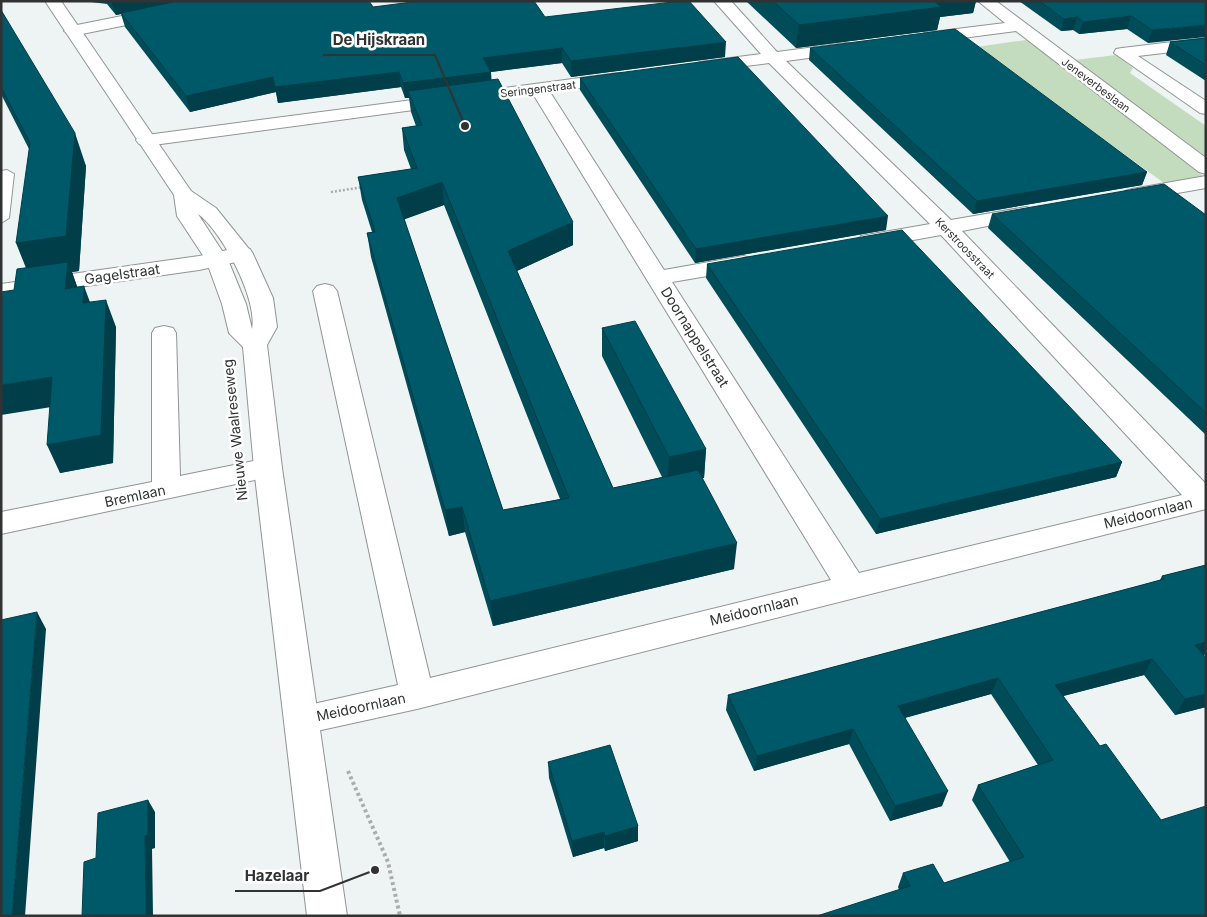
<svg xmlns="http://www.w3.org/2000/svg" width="1207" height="917" viewBox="0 0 1207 917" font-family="Inter,sans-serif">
<rect width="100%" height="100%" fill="#eef3f3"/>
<!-- green -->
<path fill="#c2dcbd" d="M1026,40l71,52 106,84 -39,7 -188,-136z
M1116,55l17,13 -3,5 76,53v31l-131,-97z"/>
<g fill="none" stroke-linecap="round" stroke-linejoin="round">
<defs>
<path id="service" d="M7,170l7,4 -5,44 -8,5v-52z"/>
<path id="minor" d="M197,1h32l-8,5 -149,30 -8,-5 8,-5z
M714,1h17l46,51 69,-9 6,1 2,4 -2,4 -6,1 -60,8 165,159 75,-13 7,2 3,4 -3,4 -71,14 244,253v25l-789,200 -114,25 -12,-5 -5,-10 5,-10 107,-24 -85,-394 4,-5 8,-2 8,2 4,5 93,387 401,-98 -298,-486 -387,52 -7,-2 -3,-4 3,-4 479,-63 6,1 3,4 -3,4 -6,1 -68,9 114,178 79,-14 8,2 3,5 -3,5 -8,2 -71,12 187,291 323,-78 -241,-260 -72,13 -8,-2 -3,-5 3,-5 69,-12 -161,-161 -64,8 -6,-1 -3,-4 3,-4 62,-8z
M978,1h18l210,157v16l-7,-2 -183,-141 -92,12 -8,-5 8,-5 81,-10z
M1206,38v10l-68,8 68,45v13l-6,-1 -86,-60 2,-4 6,-1z
M1206,176v12l-74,13 -7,-2 -3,-4 3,-4 7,-2z
M242,247l8,2 3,5 -3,5 -51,11 -198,28v-14l198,-28z
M164,326l9,2 3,5 4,143 88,-18 10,3 4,7 -4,7 -277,59v-22l151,-30v-149l3,-5z"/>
<path id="tertiary" d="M45,1h16l130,190 25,17 37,46 20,44 4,29 -10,18 15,123 65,448h-40l-53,-448 -11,-121 -14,-14 -7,-29 -16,-44 -29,-44 -3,-21zM198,214c24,17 60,86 54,115l-6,-25 -18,-44z"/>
</defs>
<!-- service casing -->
<use href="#service" stroke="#909594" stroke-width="2"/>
<!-- minor casing -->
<use href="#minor" stroke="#909594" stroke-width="2"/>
<!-- tertiary casing -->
<use href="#tertiary" stroke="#909594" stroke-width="2"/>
<!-- path-far1 -->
<path stroke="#aaadad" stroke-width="2.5" stroke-dasharray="2 2" stroke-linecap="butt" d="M331,192l33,-5"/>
<!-- path -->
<path stroke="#aaadad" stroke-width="4" stroke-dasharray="3 3" stroke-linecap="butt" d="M348,771l40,91 12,54"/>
<!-- service -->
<use href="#service" fill="#fff" fill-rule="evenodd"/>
<!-- minor -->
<use href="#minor" fill="#fff" fill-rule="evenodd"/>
<!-- tertiary -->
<use href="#tertiary" fill="#fff" fill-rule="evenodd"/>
</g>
<!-- wall -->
<path fill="#004d59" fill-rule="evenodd" d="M83,1h286l4,6 172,10 180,40 -154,20 -9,-14 -71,9v8l82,165 -56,26 96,217 49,-11 -60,-121v-28l104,121 -2,29h-2l32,91 -241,57 -28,-94 -16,4 -78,-279 -4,-24 5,-1 -10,-32 -4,-23 53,-8 -7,-19 -2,-22 14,-2 -5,-14 -2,-14h-4l-4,-11 -123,16 -2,-11 -86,20 -65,-85 -4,-13 -5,1 -9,-11zM444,205l116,294 -57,11 -99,-291z
M746,1h230l-3,12 -33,4 -3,13 -141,18z
M1019,1h187l-58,42 -21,-14 -48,5 -6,-4 -12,1z
M1,10l85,156 -7,105 -7,1 5,15 13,15 26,25 -3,136 -53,10 -10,-65 -36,-118 12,-22 3,-119 -28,-55z
M1206,38v43l-40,-26 4,-13z
M810,48l337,124 -5,13 -169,29 -164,-154z
M580,78l306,152 -191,33 -115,-173z
M992,214l214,1v220l-218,-207z
M707,264l415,198 -6,15 -240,57 -170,-256z
M1206,565v89l-3,1 3,3v49l-31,8 -31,-40 -81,21 143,220 -307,-26 -1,-3 5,-14 41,10 66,-21 -38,-62 6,-15 60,-20 -47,-71 -86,24 37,88 -52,15 -41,-77 -95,27 -28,-61 2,-15 414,-110 18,-5 2,-4z
M548,762l90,79 -33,10 -1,-3 -31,9 -24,-79z"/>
<!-- shaded-wall -->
<path fill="#003e49" d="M111,1h75l-65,12v1l-5,1z
M926,1h50l-3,12 -33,4 -3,13 -141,18 3,-23z
M1131,16l-4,13 -48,5 4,-12z
M1077,17l-4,13 -12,1 3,-12z
M1206,25v12l-58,6 4,-13z
M726,42l-1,15 -154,20v-16z
M562,48v15l-71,9 1,15 -84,4 1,7h-4l-2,-15 80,-25z
M399,72l2,15 -123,16 -3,-16z
M273,77l3,15 -86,20 -4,-16z
M75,133l11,33 -7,105 -7,1 6,17 -2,27 -46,-38 -14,-35z
M1147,172l-5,13 -169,29 4,-13z
M442,182l2,23 -44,16 -3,-23z
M888,216l-2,14 -191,33 1,-14z
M573,222v23l-63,29 -2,-23z
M84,286l10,27 -11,-10z
M106,300l10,27 -3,136 -53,10 -13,-28z
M52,377l12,28 -63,10v-30z
M706,449l-2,29 -37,9 2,-30z
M1122,462l-6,15 -240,57 4,-15z
M462,507l3,25 -16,4 -4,-26z
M737,543l-3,26 -241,57 -3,-25z
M37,612l9,17 -21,287h-13z
M1206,642v12l-20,6 9,-15z
M1152,659l-8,16 -96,25 7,-15z
M998,678l-7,16 -98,27 5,-15z
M1206,694v13l-31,8 10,-16z
M853,729l-4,15 -95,27 3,-15z
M948,791l-6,15 -52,15 5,-15z
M148,800l7,12v36l-3,1 1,67h-7l-1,-80z
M638,826v15l-33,10v-15z
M604,832v16l-31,9 -1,-16z"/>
<!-- building -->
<path fill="#005968" stroke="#003e49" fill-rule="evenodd" d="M178,1h191l4,6 47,-6h114l11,16 136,-16h8l37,41 -155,19 -9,-13 -79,10 8,14 -88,11 -4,-11 -124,15 -2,-10 -87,19 -65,-83z
M773,1h161l8,6 -143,18z
M1039,1h167v24l-54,5 -21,-14 -48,6 -6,-5 -13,2z
M1,10l74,123 -9,103 -50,7 14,-100 -29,-56z
M955,29l192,143 -170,29 -167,-153z
M1206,38v27l-36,-23z
M738,57l150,159 -192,33 -116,-171z
M498,79l75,143 -65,29 105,237 85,-18 39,73 -247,58 -28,-94 -17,3 -78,-277 8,-1 -17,-55 59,-9 -15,-40 20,-3 -14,-34zM442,182l127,316 -66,12 -106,-312z
M1164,184l42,31v198l-214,-199z
M902,230l220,232 -242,57 -173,-255z
M68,262l-3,27 19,-3 -1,17 23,-3 -5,135 -54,10 5,-68 -51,8v-93l13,-2 3,-21z
M635,321l71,128 -37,8 -67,-129z
M1206,565v77l-11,3 11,13v36l-21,5 -33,-40 -97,26 45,61 6,-2 55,76 45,-14v110h-389l93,-30 -7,-13 30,-9 11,19 80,-26 -46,-72 75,-25 -55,-82 -100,28 50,85 -53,15 -42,-77 -96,27 -29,-61 414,-110 22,-6 -2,-3z
M37,612l-25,304h-11v-296z
M610,745l28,81 -33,10 -1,-4 -32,9 -24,-79z
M148,800v35l-3,1 1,80h-64l2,-54 12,-4 2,-45z"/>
<g text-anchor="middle" stroke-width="5" stroke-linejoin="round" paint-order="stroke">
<!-- far-street labels -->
<g font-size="11" fill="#313333" stroke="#fff">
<text transform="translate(1096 85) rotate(37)" y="4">Jeneverbeslaan</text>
<text transform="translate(538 89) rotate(-7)" y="4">Seringenstraat</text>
<text transform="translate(965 248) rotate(46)" y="4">Kerstroosstraat</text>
</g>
<!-- street labels -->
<g font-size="14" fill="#313333" stroke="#fff">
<text transform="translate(122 274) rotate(-8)" y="5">Gagelstraat</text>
<text transform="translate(695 337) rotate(58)" y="5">Doornappelstraat</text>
<text transform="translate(235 430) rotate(-96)" y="5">Nieuwe Waalreseweg</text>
<text transform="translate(135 496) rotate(-12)" y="5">Bremlaan</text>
<text transform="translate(1148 513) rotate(-14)" y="5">Meidoornlaan</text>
<text transform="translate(754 610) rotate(-14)" y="5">Meidoornlaan</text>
<text transform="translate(361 707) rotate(-12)" y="5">Meidoornlaan</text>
</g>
</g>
<!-- callouts -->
<path fill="none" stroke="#313333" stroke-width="2" d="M465 126L435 55H323M375 870L320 891H235"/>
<g fill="#313333" stroke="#fff" stroke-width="2">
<circle cx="465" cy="126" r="5"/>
<circle cx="375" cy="870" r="5"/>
</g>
<g font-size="15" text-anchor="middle" font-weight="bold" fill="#313333" stroke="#fff" stroke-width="5" stroke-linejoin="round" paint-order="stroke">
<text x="379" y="45">De Hijskraan</text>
<text x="277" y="881">Hazelaar</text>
</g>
<!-- border -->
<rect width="1207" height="917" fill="none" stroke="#313333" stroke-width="5"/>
</svg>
